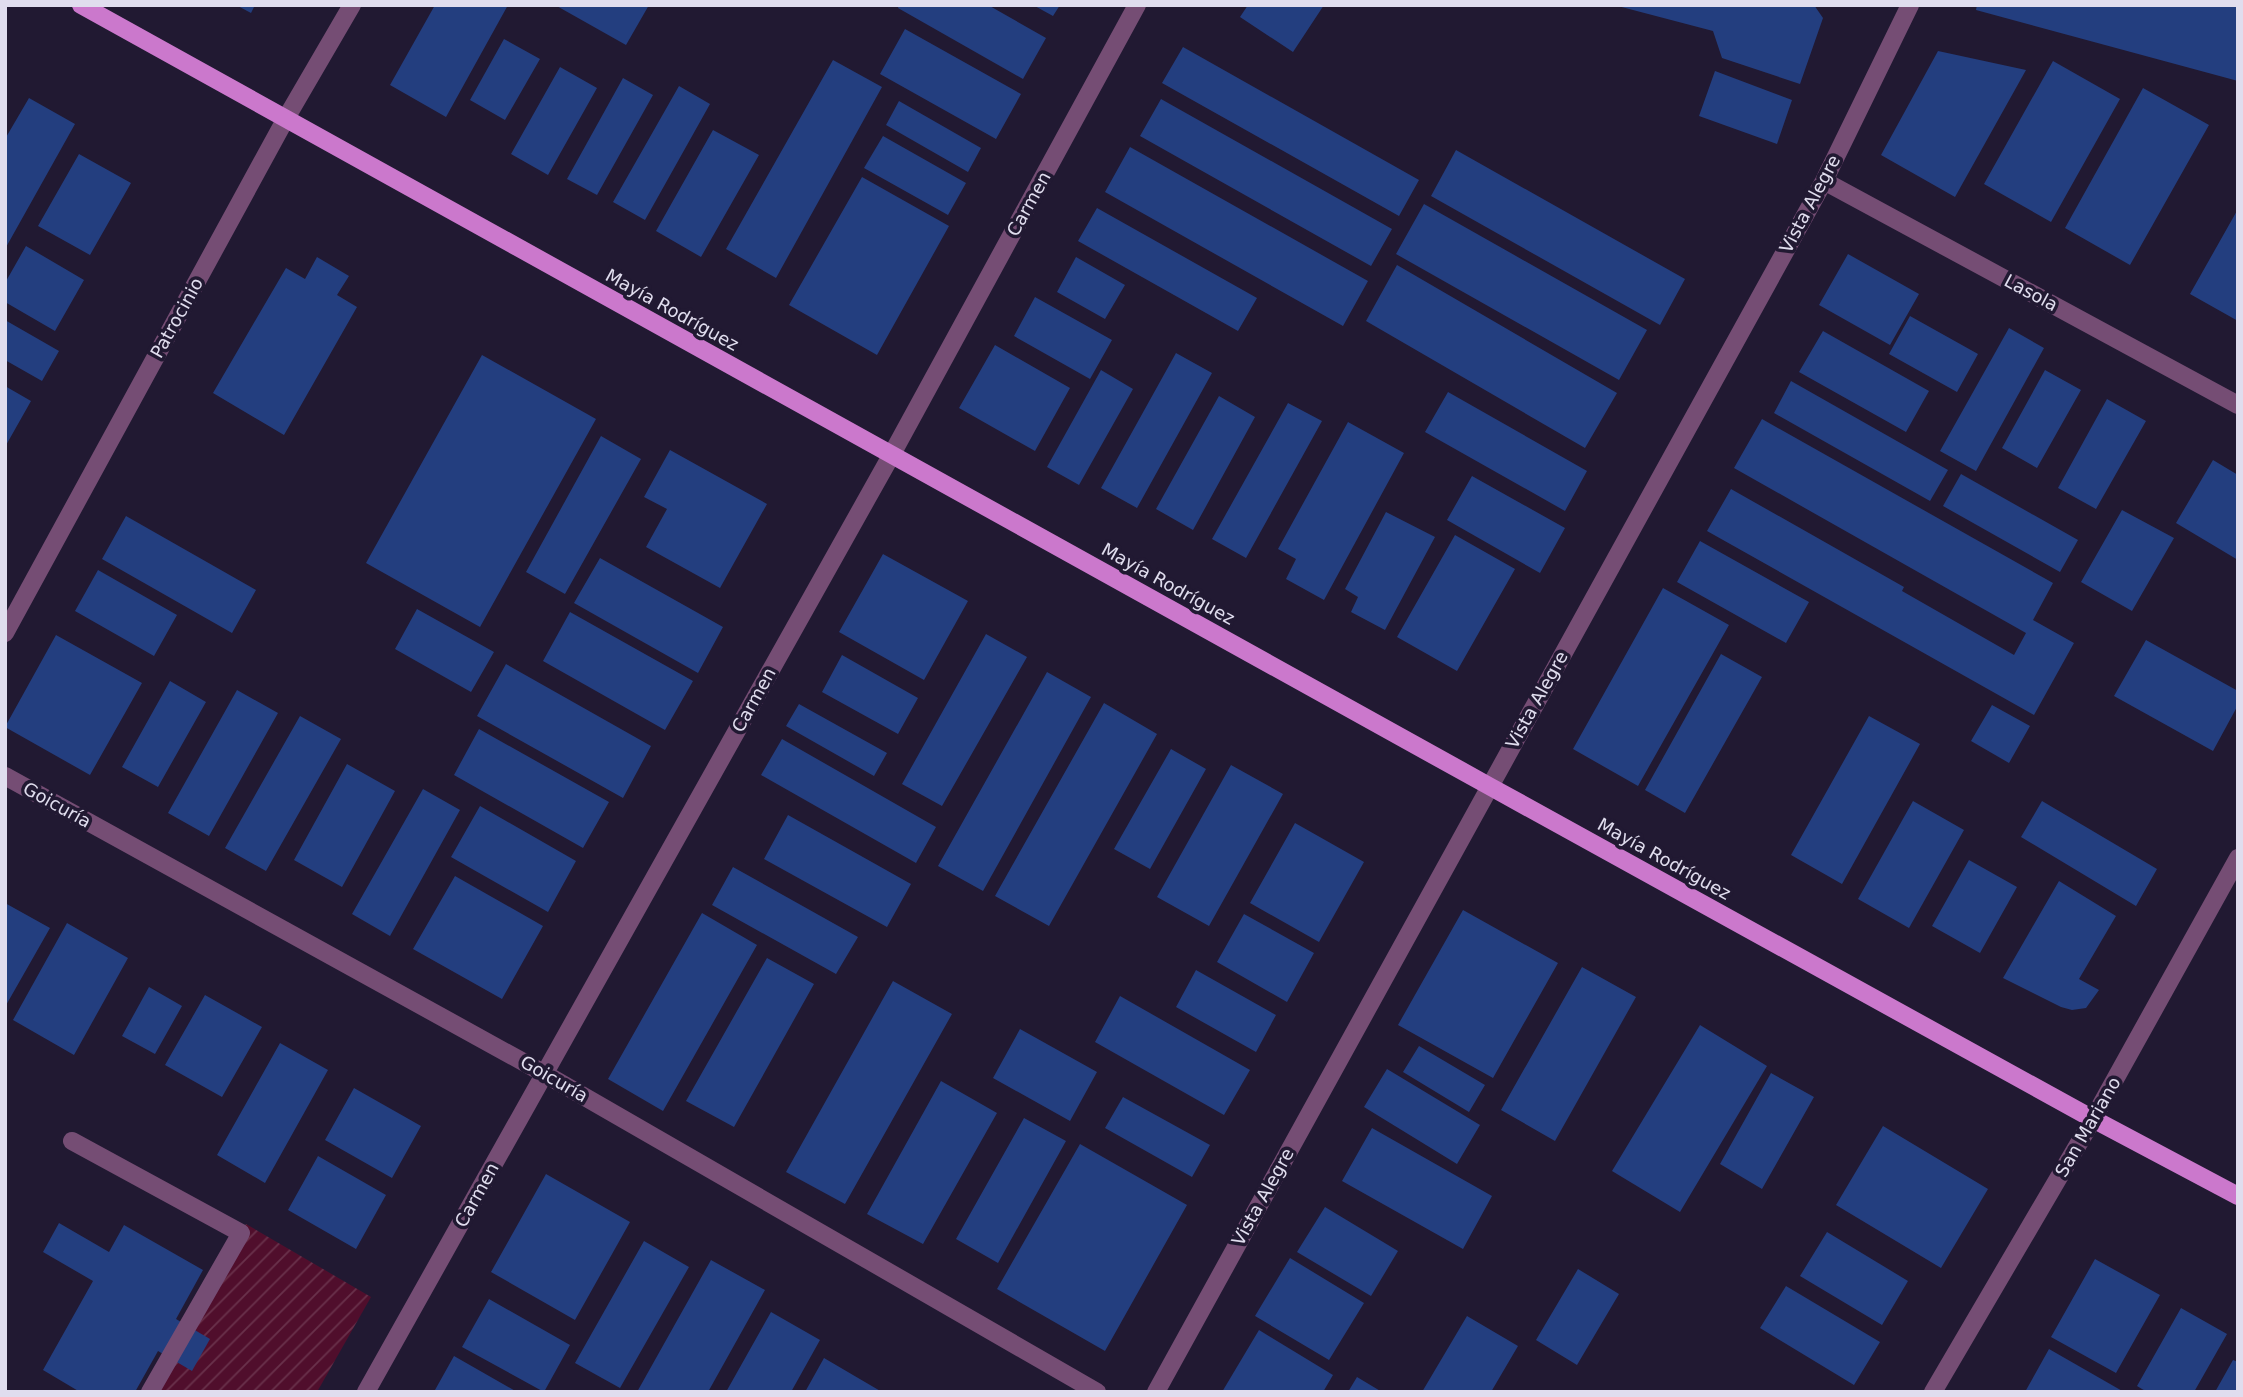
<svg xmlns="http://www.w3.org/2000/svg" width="2243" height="1397" viewBox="0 0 2243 1397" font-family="'DejaVu Sans',sans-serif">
<defs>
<pattern id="garden-furrows" width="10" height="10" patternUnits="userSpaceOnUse" patternTransform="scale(1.75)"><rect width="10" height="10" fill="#500e2c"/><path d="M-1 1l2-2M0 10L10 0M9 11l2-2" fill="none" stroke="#69314b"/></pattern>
</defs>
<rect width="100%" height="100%" fill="#211932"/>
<!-- garden -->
<path fill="url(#garden-furrows)" d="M246,1224l125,73 -54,95h-167z"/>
<!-- building -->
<path fill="#233e7f" d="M236,5h19l-4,8z
M435,5h73l-62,112 -56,-32z
M555,5h94l-23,40z
M899,5h89l58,33 -23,41 -125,-71z
M1033,5h27l-7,11z
M1248,5h76l-31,47 -53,-35z
M1614,5h200l9,13 -23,66 -78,-26 -9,-27z
M1977,5h261v76l-262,-71z
M905,29l116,65 -25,45 -116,-65z
M504,39l36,20 -35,61 -35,-20z
M1183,47l236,133 -20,36 -237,-133z
M1938,51l88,19 -71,127 -74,-42z
M833,60l49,27 -106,191 -50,-29z
M2053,61l67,38 -69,123 -67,-38z
M560,67l37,21 -49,87 -37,-21z
M1715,71l77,29 -15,44 -78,-28z
M623,78l30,17 -56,100 -30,-16z
M679,86l31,18 -65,116 -32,-18z
M2143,88l66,37 -79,140 -65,-37z
M29,98l46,26 -70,125v-110z
M1161,99l231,130 -21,37 -231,-130z
M899,101l82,47 -13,24 -82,-47z
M713,130l46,25 -58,102 -45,-26z
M883,136l83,47 -18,32 -84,-47z
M1130,147l238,134 -25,45 -238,-134z
M1456,150l229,129 -25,46 -229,-129z
M79,154l52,29 -41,72 -52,-29z
M862,177l87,49 -72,129 -88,-50z
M1424,204l223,126 -28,50 -223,-126z
M1097,208l160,90 -19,33 -160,-90z
M2238,209v112l-48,-27z
M26,246l58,34 -29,51 -50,-29v-19z
M1848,254l71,40 -29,51 -71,-40z
M317,257l32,19 -12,19 20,12 -73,128 -71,-42 73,-125 19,11z
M1076,257l49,28 -20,34 -48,-27z
M1397,265l220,128 -32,55 -219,-127z
M1035,297l77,43 -22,39 -76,-43z
M1910,316l68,38 -21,38 -68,-38z
M5,320l54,31 -17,30 -37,-21z
M2009,328l35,20 -68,123 -36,-20z
M1823,331l106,60 -23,41 -107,-60z
M995,345l75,43 -35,63 -76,-43z
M1176,353l36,20 -75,135 -36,-20z
M482,355l114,64 -116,208 -114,-64z
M1101,370l32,19 -54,96 -32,-18z
M2045,370l36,20 -44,78 -35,-20z
M1791,381l157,89 -18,31 -156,-88z
M5,386l26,15 -26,46z
M1448,392l139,79 -22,40 -140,-79z
M1219,396l36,21 -62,113 -37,-21z
M2107,399l39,22 -50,88 -38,-21z
M1288,403l34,18 -76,137 -34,-19z
M1762,419l291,164 -20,37 41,23 -40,72 -327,-184 24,-42 173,98 -2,4 112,64 12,-22 -292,-165z
M1348,422l56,31 -80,147 -38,-21 10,-20 -18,-10z
M601,436l40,23 -76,135 -39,-22z
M670,450l97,54 -47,84 -74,-41 21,-38 -23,-12z
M2213,460l25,15v85l-62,-37z
M1961,474l117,66 -18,32 -117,-66z
M1472,476l93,52 -25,45 -93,-53z
M2122,510l52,28 -42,73 -51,-29z
M1386,512l49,25 -50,93 -34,-18 7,-15 -13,-8z
M126,516l130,74 -24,43 -130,-74z
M1455,535l60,34 -58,102 -60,-34z
M1700,541l109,61 -23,41 -109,-61z
M883,554l85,47 -44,79 -85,-48z
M600,558l123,69 -25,46 -124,-70z
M98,570l79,45 -23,41 -79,-45z
M1663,588l66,37 -91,161 -65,-37z
M417,609l77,43 -23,40 -76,-43z
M570,612l123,69 -28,49 -122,-69z
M986,634l41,23 -85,149 -40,-22z
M56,635l86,48 -52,92 -85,-48z
M2146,640l92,51v14l-25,46 -99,-55z
M1721,654l41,23 -77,136 -40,-23z
M842,655l76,43 -20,36 -76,-42z
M506,664l145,82 -28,52 -146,-82z
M1047,672l44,25 -108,194 -45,-25z
M170,681l36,21 -48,85 -36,-20z
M237,690l41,23 -69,123 -41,-23z
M1104,703l53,31 -108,192 -54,-30z
M799,704l88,49 -13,23 -88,-50z
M1992,705l38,21 -21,37 -38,-22z
M300,716l41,23 -75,132 -41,-23z
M1869,716l51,28 -78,140 -51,-29z
M479,729l130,73 -26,46 -129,-73z
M782,739l154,88 -20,36 -155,-88z
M1171,749l35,20 -56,100 -36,-20z
M347,764l48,27 -53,96 -48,-27z
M1231,765l52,29 -74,132 -52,-29z
M423,789l37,21 -70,126 -38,-22z
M1913,801l51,29 -55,98 -51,-29z
M2042,801l115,68 -21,37 -115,-69z
M480,806l96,55 -28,51 -97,-55z
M788,815l123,69 -24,43 -123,-68z
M1295,823l69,39 -45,80 -69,-39z
M1969,860l48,27 -37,66 -48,-27z
M733,867l125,70 -22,37 -124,-69z
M455,876l88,50 -41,73 -89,-50z
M2059,881l57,35 -37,63 20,11 -13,18 -14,2 -11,-3 -58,-29z
M5,903l45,25 -45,79z
M1463,910l95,53 -65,115 -95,-53z
M702,913l55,32 -94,166 -55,-32z
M1244,914l70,39 -27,49 -70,-40z
M67,923l61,35 -54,97 -61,-35z
M767,958l47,26 -80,143 -48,-26z
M1582,967l54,30 -81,144 -54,-31z
M1196,970l80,45 -20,37 -80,-45z
M893,981l59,33 -107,190 -59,-32z
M149,987l33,19 -27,48 -33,-18z
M205,995l57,32 -40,70 -57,-32z
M1120,996l130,74 -26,45 -129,-73z
M1700,1025l67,41 -87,146 -68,-41z
M1020,1029l77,43 -27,49 -77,-43z
M280,1043l48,27 -63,113 -48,-28z
M1419,1046l66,39 -16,27 -66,-40z
M1387,1069l93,56 -23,39 -93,-57z
M1771,1073l43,24 -52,92 -42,-25z
M941,1081l56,32 -74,131 -56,-30z
M354,1088l67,38 -29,52 -67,-38z
M1123,1097l87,48 -18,32 -87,-49z
M1024,1118l42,23 -68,122 -42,-24z
M1883,1126l105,63 -47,79 -105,-63z
M1372,1128l120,68 -29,53 -121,-68z
M1080,1144l107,61 -82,146 -108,-62z
M318,1156l68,39 -30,54 -68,-39z
M546,1174l84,48 -55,98 -84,-48z
M1325,1207l73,44 -27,45 -74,-44z
M59,1223l50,29 15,-27 79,45 -27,49 34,20 -18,32 -34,-20 -23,41h-55l-37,-22 50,-89 -50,-29z
M1827,1232l81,49 -26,44 -82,-49z
M644,1241l45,26 -69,121 -45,-25z
M1290,1258l74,45 -35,57 -74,-44z
M2095,1259l65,36 -44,78 -65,-36z
M711,1260l54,30 -57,102h-71z
M1578,1269l41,25 -42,71 -41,-25z
M1786,1286l94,56 -26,43 -94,-57z
M489,1299l81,46 -26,47 -82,-45z
M2181,1308l46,26 -33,58h-47l-10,-6z
M771,1312l49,28 -29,52h-65z
M1467,1316l51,30 -27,46h-69z
M1259,1330l74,45 -10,17h-101z
M2049,1349l75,43h-99z
M454,1356l63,36h-79l-3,-2z
M824,1358l58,34h-77z
M2233,1360l5,2v30h-23z
M1357,1377l25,15h-34z"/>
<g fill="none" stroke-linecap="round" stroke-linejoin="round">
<!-- minor -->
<path stroke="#754d74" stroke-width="18" d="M1824,181l414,224
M5,633l280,-513 67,-115
M5,776l540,298 552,318
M72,1141l169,92 -91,159
M366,1392l526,-938 245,-449
M1156,1392l668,-1211 86,-176
M1933,1392l160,-273 145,-261"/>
<!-- major -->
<path stroke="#cb78cc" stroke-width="18" d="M81,5l1408,781 604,333 145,77"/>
</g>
<g text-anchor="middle" stroke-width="7" stroke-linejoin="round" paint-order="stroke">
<!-- street labels -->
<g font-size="18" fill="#e0ddee" stroke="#211932">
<text transform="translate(1029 204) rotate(-61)" y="6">Carmen</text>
<text transform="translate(1810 204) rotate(-62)" y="6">Vista Alegre</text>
<text transform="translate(2031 293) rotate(28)" y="6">Lasola</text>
<text transform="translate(672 310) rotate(29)" y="6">Mayía Rodríguez</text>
<text transform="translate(177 318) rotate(-61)" y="6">Patrocinio</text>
<text transform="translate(1168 584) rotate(29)" y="6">Mayía Rodríguez</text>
<text transform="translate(754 700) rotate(-61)" y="6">Carmen</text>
<text transform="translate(1537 700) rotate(-61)" y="6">Vista Alegre</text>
<text transform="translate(57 805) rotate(29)" y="6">Goicuría</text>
<text transform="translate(1664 859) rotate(29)" y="6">Mayía Rodríguez</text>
<text transform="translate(554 1079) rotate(30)" y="6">Goicuría</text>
<text transform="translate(2088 1127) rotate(-60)" y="6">San Mariano</text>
<text transform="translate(477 1195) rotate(-61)" y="6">Carmen</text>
<text transform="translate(1263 1197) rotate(-61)" y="6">Vista Alegre</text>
</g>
</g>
<!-- border -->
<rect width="2243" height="1397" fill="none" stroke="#e0ddee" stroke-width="14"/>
</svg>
